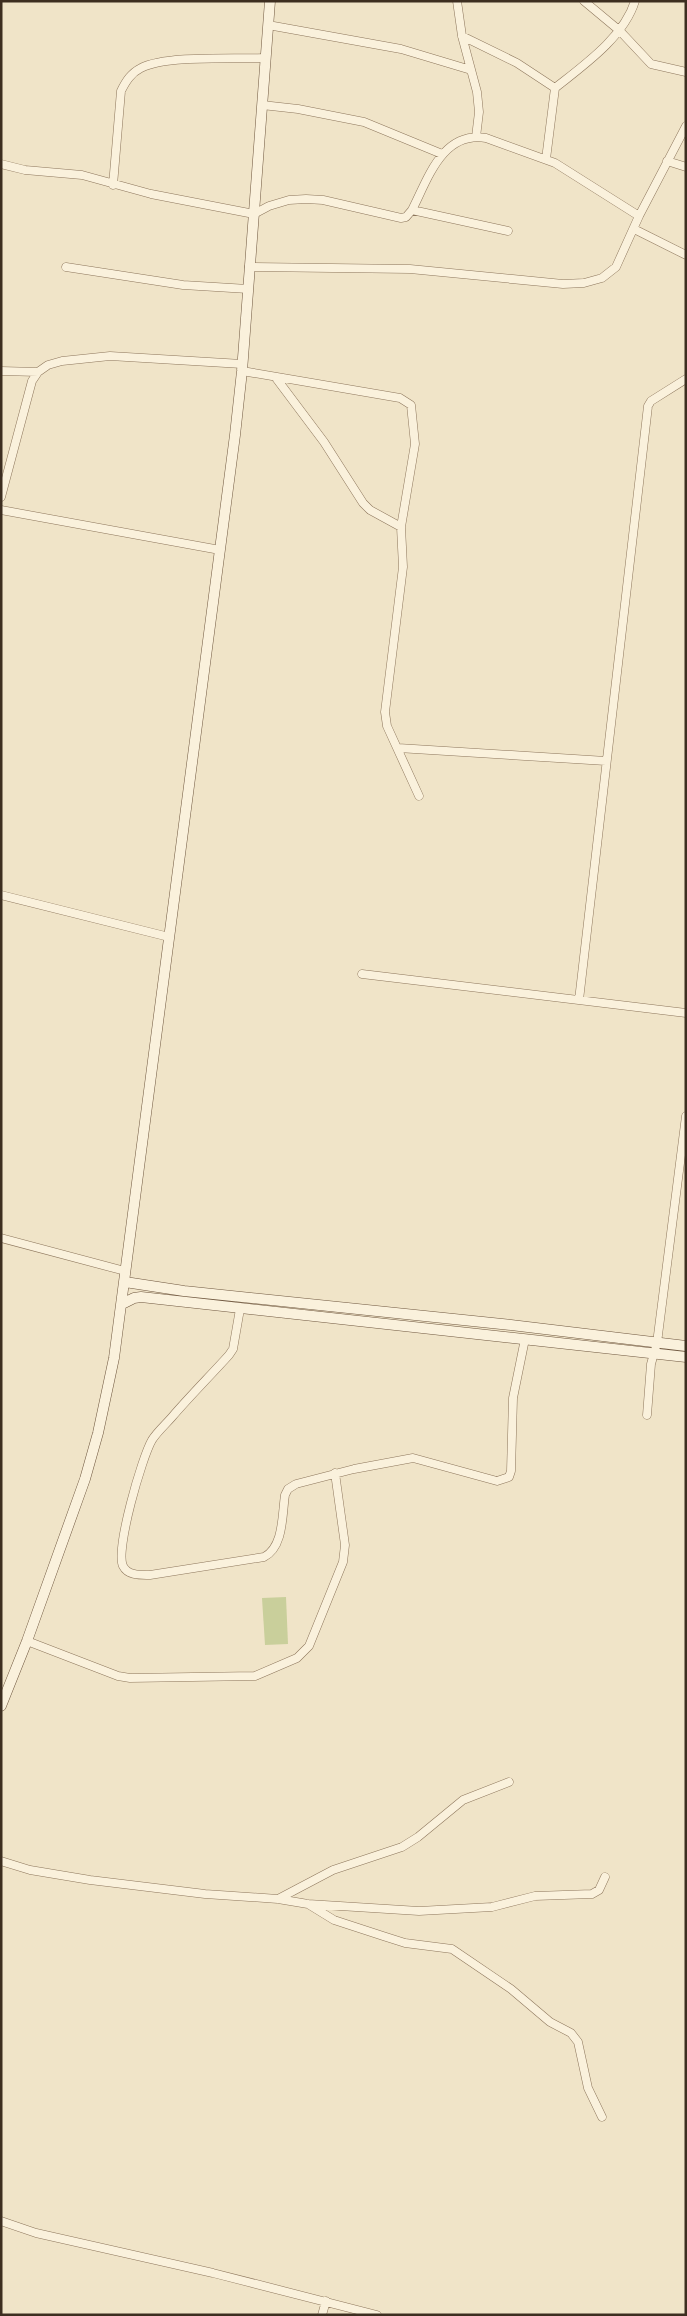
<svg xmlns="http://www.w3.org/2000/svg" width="687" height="2316" viewBox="0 0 687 2316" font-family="'PT Serif',serif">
<rect width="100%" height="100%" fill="#f0e4c8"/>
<!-- green -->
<path fill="#c9cf9b" d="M286,1597l2,47 -23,1 -3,-47z"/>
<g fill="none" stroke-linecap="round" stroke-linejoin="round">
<defs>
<path id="street" d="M457,1l5,35 15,56 2,20 -3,25
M584,1l36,30 31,33 35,8
M268,25l133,24 70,21
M462,36l55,27 38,25
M262,105l36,4 66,13 78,32
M546,159l9,-71c29,-23 69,-51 80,-87
M667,161l19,6
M1,164l24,6 57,5 69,19 103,20 15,-8 20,-6 17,-1 17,1 78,18 5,-1 6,-7c16,-31 30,-79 74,-72l69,25 84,53
M113,185l8,-94c5,-10 10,-18 20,-23 24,-13 95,-9 125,-10
M412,210l96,21
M634,229l52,26
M66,267l117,18 65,4
M249,267l161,2 153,15 21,-1 18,-5 14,-11 23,-51 47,-90
M1,371l37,1
M242,371l158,27 11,7 4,39 -14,83 2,40 -18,145 2,14 32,70
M276,378l48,64 39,61 7,7 31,17
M1,497l31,-116 6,-9 10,-7 14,-4 48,-5 132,8
M1,510l219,40
M398,748l208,13
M1,895l168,42
M362,974l324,39
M579,1000l69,-594 3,-5 35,-22
M1,1238l124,33
M240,1309l-7,40 -4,6c-19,21 -39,41 -57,62 -7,8 -15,15 -20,23 -10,17 -37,110 -29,126 5,10 18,9 27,9l114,-18c20,-10 18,-43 21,-62l3,-6 8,-5 58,-15 59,-11 84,23 12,-4 2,-6 2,-73 12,-59
M647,1415l4,-51 6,-21 29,-227
M27,1641l91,35 12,2 125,-2 42,-18 12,-12 34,-84 2,-17 -10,-72
M1,1861l29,9 60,10 115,14 73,5 30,5 111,7 73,-4 43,-11 57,-2 7,-4 6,-13
M278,1899l55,-29 69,-23 16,-10 45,-37 46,-18
M308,1904l26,16 49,16 22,7 47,6 59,40 39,33 21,11 7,9 10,46 14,29
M1,2221l35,12 177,40 164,42
M322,2315l4,-14"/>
<path id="secondary" d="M125,1282l59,9 327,34 175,21
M122,1304l12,-6 7,-1 545,60
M1,1706l26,-65 58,-162 13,-46 16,-75 121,-923 7,-64 28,-370"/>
</defs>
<!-- street casing -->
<use href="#street" stroke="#8d765c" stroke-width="9"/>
<!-- secondary casing -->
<use href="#secondary" stroke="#6f573f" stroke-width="11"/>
<!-- street -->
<use href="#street" stroke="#faf1dc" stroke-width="8"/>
<!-- secondary -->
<use href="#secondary" stroke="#faf1dc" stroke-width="10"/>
</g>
<!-- border -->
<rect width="687" height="2316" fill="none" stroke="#3d2e20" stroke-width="5"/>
</svg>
